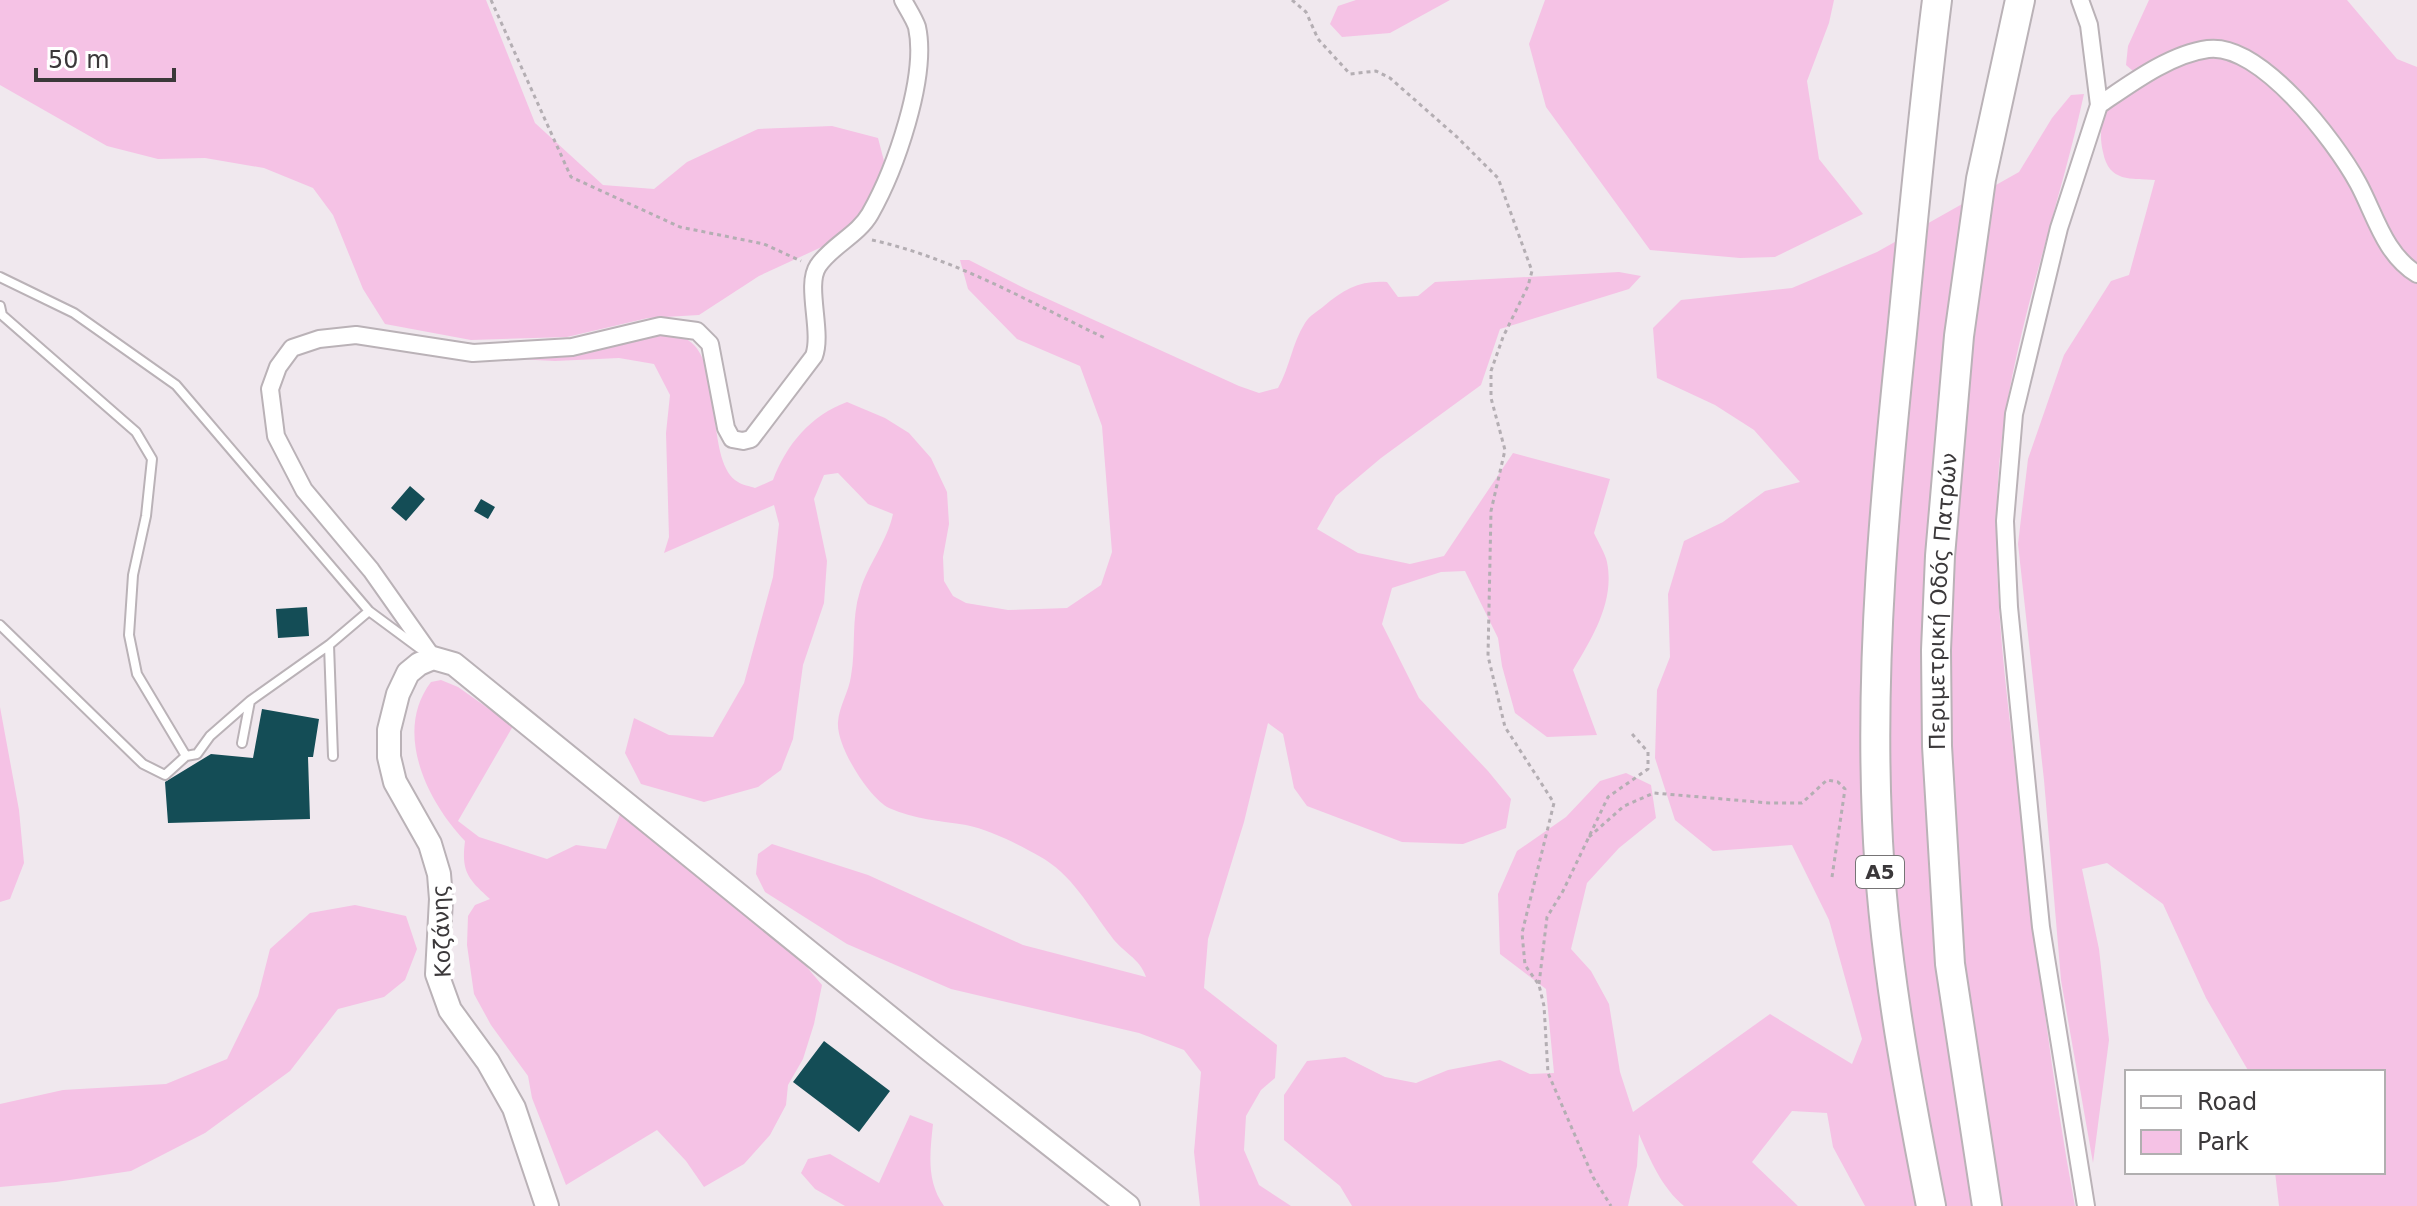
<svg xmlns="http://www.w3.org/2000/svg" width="2417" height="1206" viewBox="0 0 2417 1206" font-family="'DejaVu Sans',sans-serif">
<rect width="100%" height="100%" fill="#f0e8ee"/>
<!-- green -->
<path fill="#f5c2e5" d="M0,0h486l49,123 68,62 51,4 33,-27 71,-33 74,-3 46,12 6,23 -19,51 -39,33 -67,31 -60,39 -51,3 -81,19 -96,3 -86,-16 -22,-35 -30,-74 -20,-27 -49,-20 -59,-10 -47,1 -51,-13 -107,-61z
M1356,0h94l-60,33 -48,4 -12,-13 8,-18z
M1545,0h289l-5,23 -22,58 12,78 44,55 -88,43 -35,1 -90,-8 -104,-143 -17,-63z
M2149,0h198l50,59 20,8v197c-27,-17 -36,-56 -50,-83 -27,-49 -97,-145 -160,-140 -17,1 -56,22 -74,30l-7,-6 2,-19z
M2210,55l28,4 22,16 48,46 45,64 19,50 28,35 17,10v926h-138l-4,-34h108v-100h-134l-43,-74 -43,-94 -56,-41 -25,6 17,80 10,91 -16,123 -32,-183 -17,-200 -26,-236 10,-85 36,-104 47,-74 18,-6 26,-95c-24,-2 -46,3 -52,-28 -3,-12 -3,-26 2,-37 10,-24 80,-55 105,-60z
M2084,94c-27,124 -74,245 -85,372 -9,120 9,237 23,356 15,128 29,257 53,384h-210l-32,-59 -6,-34 -35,-2 -40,51 46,44h-114c-22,-18 -34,-46 -45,-72l-2,32 -9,40h-276l-12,-20 -56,-46v-45l23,-34 38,-4 40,20 31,6 32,-13 52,-10 30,14 24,-1 -8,-84 -46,-35 -2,-60 19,-43 49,-34 34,-36 26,-8 25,12 5,33 -37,30 -32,35 -16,66 20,22 18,33 11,68 13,40 137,-98 82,50 10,-25 -33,-119 -37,-75 -79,6 -38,-31 -20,-62 2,-68 13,-33 -2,-63 16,-53 39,-19 42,-31 35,-9 -46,-52 -39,-25 -58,-27 -4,-50 28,-28 111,-12 85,-36 142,-80 33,-54 19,-23z
M960,260h9l57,29 213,97 20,7 19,-5c12,-21 14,-45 27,-65 4,-7 13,-12 19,-17 20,-17 37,-26 63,-24l11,15 20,-1 17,-14 184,-10 22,4 -12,13 -129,40 -19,56 -100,73 -45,38 -19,33 41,24 52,11 34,-8 69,-103 97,26 -16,54c4,9 11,20 13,29 8,40 -15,76 -34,108l24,65 -50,2 -32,-24 -13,-47 -4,-28 -33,-67 -24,1 -49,16 -10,36 37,74 69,73 23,28 -5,29 -43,16 -61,-2 -95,-36 -13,-18 -11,-54 -15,-11 -24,99 -36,117 -4,49 73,57 -2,33 -14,12 -15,26 -2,34 15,35 32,21h-91l-6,-54 7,-80 -17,-22 -45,-17 -188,-44 -104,-45 -82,-52 -9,-18 2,-20 14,-10 96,31 155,70 123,32c-6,-19 -24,-25 -35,-41 -22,-29 -39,-62 -72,-80 -21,-12 -49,-26 -73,-31 -26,-4 -52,-6 -77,-17 -20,-10 -53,-62 -51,-86 1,-15 11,-31 13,-46 5,-28 0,-57 9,-85 8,-27 27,-49 33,-77l-25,-10 -30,-31 -14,2 -10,24 13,62 -3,42 -21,62 -10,74 -12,31 -23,17 -54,15 -63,-18 -16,-31 9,-35 35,17 44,2 31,-54 29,-106 6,-53 -5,-19 -110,48 5,-16 -3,-104 4,-38 -16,-31 -35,-6 -64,3 -39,-2c20,-1 42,0 61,-4 31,-6 94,-35 117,-10 29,31 12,118 44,137 4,3 12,4 17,6l18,-8c13,-35 38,-65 74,-78l38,16 24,15 22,25 16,34 2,32 -6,33 1,24 9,15 13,7 42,7 59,-2 34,-23 11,-33 -10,-126 -22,-60 -63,-27 -49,-50z
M441,680l17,7 55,39 -55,95 21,16 68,22 29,-14 30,4 15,-37 160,131 25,23 16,19 -8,39 -11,35 -15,26 -2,20 -16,30 -26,29 -40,23 -18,-26 -29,-31 -91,55 -34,-87 -4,-22 -37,-51 -17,-31 -7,-49 1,-29 7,-11 15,-6c-22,-20 -29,-27 -25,-58 -38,-40 -72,-109 -34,-159z
M0,707l19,103 5,53 -14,36 -10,3z
M355,905l51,11 11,33 -12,31 -21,17 -46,12 -48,62 -85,62 -74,38 -75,11 -56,5v-83l63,-14 103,-6 61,-25 31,-63 12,-47 40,-36z
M910,1115l23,9c-3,29 -7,57 11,82h-99l-30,-17 -14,-16 7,-14 22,-5 49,29z"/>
<!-- building -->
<path fill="#144d56" d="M410,486l15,13 -19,22 -15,-13z
M481,499l14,8 -7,12 -14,-8z
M307,607l2,29 -31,2 -2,-29z
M262,709l57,10 -6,38h-5l2,62 -142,4 -3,-41 46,-28 42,4z
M824,1041l66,50 -31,41 -66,-50z"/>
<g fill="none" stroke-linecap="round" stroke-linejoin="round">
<defs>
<path id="lane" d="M0,277l74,36 102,72 193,226 50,37
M0,306l2,9 134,117 16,27 -6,57 -13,59 -4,60 8,39 49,82 -21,19 -22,-11 -143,-139
M242,743l8,-42 79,-56
M186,756l11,-2 13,-18 40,-35
M333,756l-4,-111 40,-34"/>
<path id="street" d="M2080,0l9,25 10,80 -40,123 -45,186 -9,107 4,86 32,320 45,279
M2099,105c31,-21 71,-51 109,-56 52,-7 127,92 150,134 17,31 26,71 59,91
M433,658l-62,-88 -67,-80 -28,-54 -6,-47 8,-22 14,-19 27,-9 37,-4 117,18 99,-6 88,-21 37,5 13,13 16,84 6,11 11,2 8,-2 63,-83c9,-24 -9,-71 4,-90 13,-20 40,-31 52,-52 25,-44 58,-137 47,-187 -3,-9 -10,-19 -14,-27"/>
<path id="secondary" d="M547,1206l-33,-98 -26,-46 -38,-52 -13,-36 4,-75 -2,-25 -9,-30 -35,-62 -6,-25v-27l9,-36 10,-21 11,-9 14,-6 21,6 477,387 197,155"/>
<g id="highway">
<path d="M1931,1206c-25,-128 -49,-256 -54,-386 -7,-163 8,-325 25,-487 11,-111 21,-222 35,-333"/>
<path id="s1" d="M1987,1206l-37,-242 -13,-218 -1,-96 4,-94 19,-220 22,-157 39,-179"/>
</g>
</defs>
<!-- lane casing -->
<use href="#lane" stroke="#bab2b7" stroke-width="12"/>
<!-- street casing -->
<use href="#street" stroke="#bab2b7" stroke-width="20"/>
<!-- secondary casing -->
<use href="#secondary" stroke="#bab2b7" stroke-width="26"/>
<!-- highway casing -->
<use href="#highway" stroke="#bab2b7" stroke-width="32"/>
<!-- path -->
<path stroke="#b4aeb3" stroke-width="3" stroke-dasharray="4 4" stroke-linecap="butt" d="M491,0l80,177 109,50 84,17 37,17
M1292,0l14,12 12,27 32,35 26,-3 14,7 67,59 41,41 34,93 -4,15 -25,51 -12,34v27l14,52 -14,61 -3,145 17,71 49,76 -32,130 3,32 14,20 5,21 4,67 45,104 18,29
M872,240c82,18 159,63 235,99
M1589,837l35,-31 30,-13 115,10h33l25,-23 11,2 7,7 -13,88
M1539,984l8,-67 16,-26 45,-94 40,-28v-17l-16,-18"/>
<!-- lane -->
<use href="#lane" stroke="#fff" stroke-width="8"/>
<!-- street -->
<use href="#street" stroke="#fff" stroke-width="16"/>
<!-- secondary -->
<use href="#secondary" stroke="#fff" stroke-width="22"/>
<!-- highway -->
<use href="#highway" stroke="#fff" stroke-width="28"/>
</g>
<g text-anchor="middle" stroke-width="8" stroke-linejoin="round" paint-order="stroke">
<!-- shield labels -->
<rect fill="#fff" stroke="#767475" stroke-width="2" x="1856" y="856" width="48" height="32" rx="6"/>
<g font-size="20" font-weight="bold" fill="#3b383a">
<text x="1880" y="879">Α5</text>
</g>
<!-- street labels -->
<g font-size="22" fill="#3b383a" stroke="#fff">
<text dy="8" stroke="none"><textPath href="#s1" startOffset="608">Περιμετρική Οδός Πατρών</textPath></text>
<text transform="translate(441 931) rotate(-92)" y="8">Κοζάνης</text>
</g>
</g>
<!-- legend -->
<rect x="2125" y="1070" width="260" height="104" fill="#ffffff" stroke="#b1afb0" stroke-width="2"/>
<rect x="2141" y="1096" width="40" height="12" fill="#ffffff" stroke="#b1afb0" stroke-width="2"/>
<text x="2197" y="1110" font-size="24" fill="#3b383a">Road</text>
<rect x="2141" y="1130" width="40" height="24" fill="#f5c2e5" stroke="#b1afb0" stroke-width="2"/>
<text x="2197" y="1150" font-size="24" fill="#3b383a">Park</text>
<!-- scale -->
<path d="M36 68v12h138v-12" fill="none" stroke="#3b383a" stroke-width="4"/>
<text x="48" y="68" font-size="24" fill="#3b383a" stroke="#ffffff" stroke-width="6" paint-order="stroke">50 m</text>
</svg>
